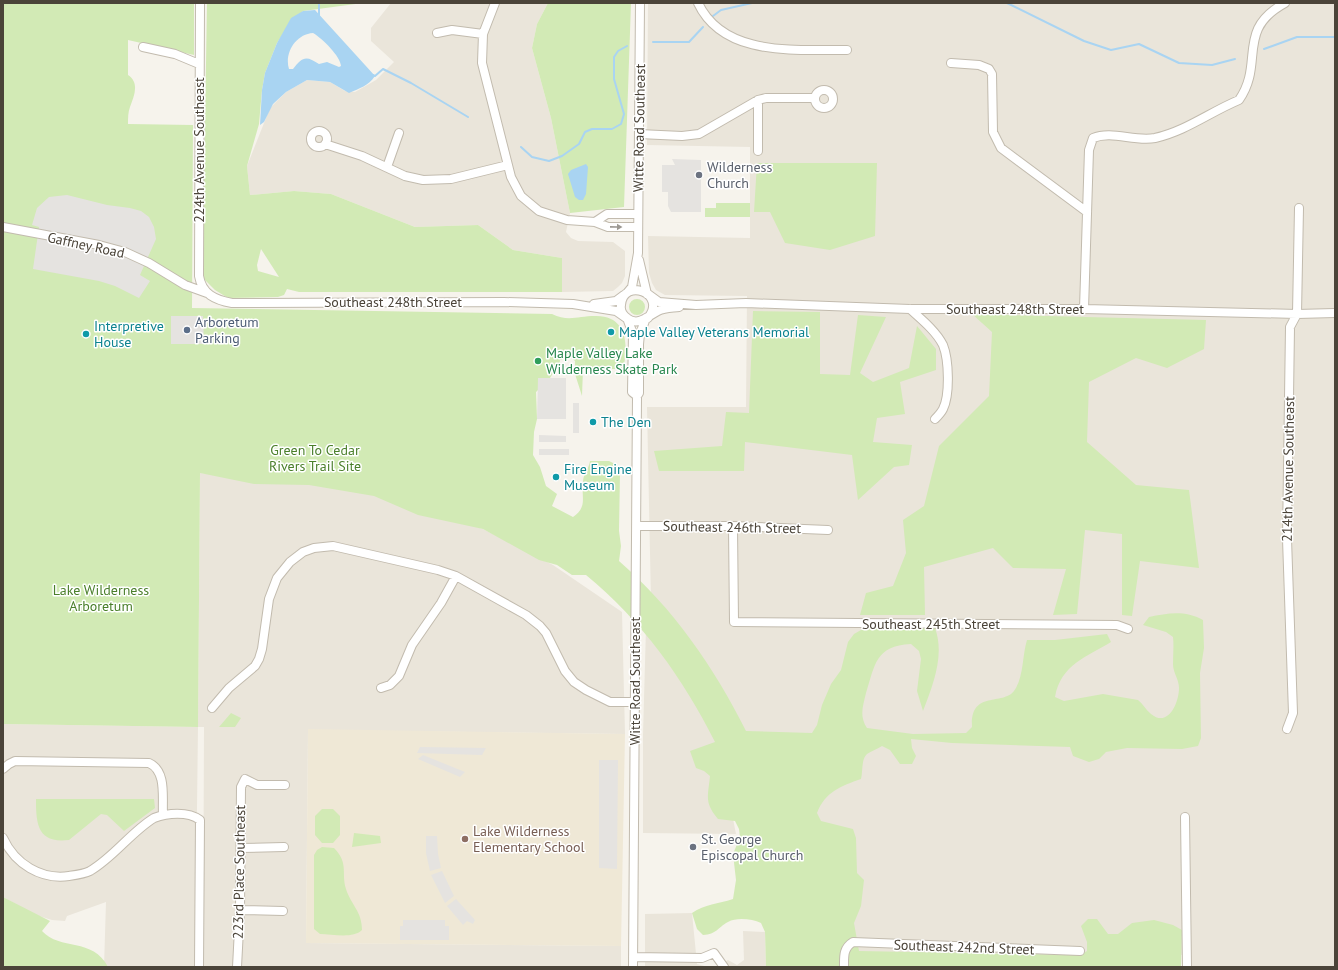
<svg xmlns="http://www.w3.org/2000/svg" width="1338" height="970" viewBox="0 0 1338 970" font-family="'PT Sans',sans-serif">
<rect width="100%" height="100%" fill="#f6f3ec"/>
<!-- residential -->
<path fill="#eae5da" d="M391,3h157l-11,21 -5,24 19,70 19,95 -4,19 5,6 7,3 35,1 12,9v25l-3,7 -4,4 -5,4 -51,1v-34l-49,-8 -35,-25 -63,2 -84,-33 -37,-3 -44,4 -3,-29 23,-58 16,-16 21,-12 23,2 15,9 10,1 21,-12 18,-18 -23,-21v-13z
M648,3h687v964h-145l-1,-12 -395,-3 -8,-96 -135,-255 -4,-194h99l1,-111 -82,-1 -9,-5 -4,-7 -3,-10 -1,-37 102,2v-91l-103,-2z
M200,473l150,13 133,43 70,36 69,47 3,122 -317,-4 -2,213 315,3v21h-418l1,-240h-6l-3,240h-91l2,-65 -39,14 -2,5 -13,-1 -16,-5 -33,-18v-173l195,3z
M646,627l71,110 19,97 -93,-1v-98z
M692,913l5,51 11,3h-63v-53z
M743,931l22,1 1,35h-49l11,-7 9,5 7,-5z"/>
<!-- education -->
<path fill="#efe8d6" d="M308,729l317,5 -4,212 -315,-3z"/>
<!-- green -->
<path fill="#d2eab5" fill-rule="evenodd" d="M3,3h191v52l-66,-15v35c12,8 6,21 2,32 -2,5 -2,11 -2,17l65,1 -1,183 360,6c16,8 26,2 43,2 32,-1 34,29 28,53h-40l-1,27 -7,-22v-13l-3,-3 -12,2 -1,9 -4,1 -5,8 -14,14 1,27 -3,13 -1,23 7,12 6,19 11,8 -5,12 21,11c15,-10 8,-20 10,-35 0,-8 6,-13 7,-21h19l8,4 3,8 -1,58 2,15 -2,15c54,47 95,106 127,170l66,2 5,-8 5,-20 9,-21 10,-14 7,-28 6,-8 7,-4 18,-3 56,1c10,27 -2,57 -12,83l-6,-20 4,-32 -2,-8 -8,-7c-36,2 -36,21 -45,49 -3,13 -7,23 1,35l46,6 53,-1 6,-6c-2,-37 30,-21 42,-36 10,-14 8,-35 13,-51h28l52,-6 4,8c-24,15 -50,22 -56,55l9,4 39,-7 35,6c5,4 8,10 13,14 17,14 28,-11 28,-26 0,-9 -6,-15 -6,-24 0,-9 1,-18 0,-27l-7,-5 -23,-7 6,-8c19,-4 36,-7 54,3l1,28 -4,25 1,65 -3,8 -16,3 -55,-1 -21,4 -7,7 -10,3 -16,-6 -3,-9 -118,-4 -41,-4 1,9 4,8 -4,8h-12l-10,-14 -8,-4c-4,3 -11,5 -15,8 -6,5 -4,18 -6,25 -20,7 -36,13 -44,34l4,8 32,8 3,9 1,35 7,7 -3,26 -7,17 5,28 221,4 7,-4v-9l-6,-16 7,-7h9l11,15h10l14,-11 22,-3 19,5 9,5 -1,37h-415l-1,-35 -4,-9c-9,-4 -24,-6 -33,-1 -11,6 -11,12 -25,13l-6,-6 -5,-16c13,-9 26,-9 41,-14l3,-19 -3,-26 7,-17 -1,-8 -4,-8 -17,-2c-14,-17 -10,-22 -8,-43l-6,-5 -8,-3 -6,-17 25,-9c-32,-64 -73,-121 -129,-167h-14l-15,-10 -18,-5 -56,-31 -65,-14 -44,-19 -65,-11 -55,-1 -54,-11 -2,254 -195,-3z
M207,3h156l-60,8 -19,21 -7,11 -12,30 -3,17 -3,34 -12,42 3,29 44,-4 37,3 84,33 63,-2 35,25 49,8v34h-263l-12,-3 -3,6 -6,2 -50,1 -13,-8 -11,-11v-94zM261,249l18,28 -21,-6 -1,-6z
M548,3h83l-7,204 -54,6 -19,-95 -19,-70 5,-24z
M757,163h120l-2,73 -45,14 -45,-7 -15,-31h-16z
M716,203h34v14h-45v-9h11z
M629 307a8 8 0 1 1 16 0a8 8 0 1 1-16 0Z
M753,311l67,1v62l30,1 8,-60 28,2 -26,56 13,9 36,-14 8,-42 19,23v21l-36,12 5,32 -28,4 -4,24 39,3 -3,20 -15,2 -36,33 -6,-45 -107,-13 -1,29h-85l-5,-20 68,-5 4,-34 23,1z
M972,314l234,6 -2,29 -37,19 -31,-10 -47,24 -2,60 49,43 53,5 10,78 -59,-7 -8,55 -10,-1v-81l-37,-4 -8,84 -24,1 13,-46 -53,-1 -20,-20 -69,19 1,48h-65l6,-22 27,-7 13,-33 -3,-33 21,-14 15,-60 50,-50 3,-64z
M231,713l10,5 -6,9h-16z
M36,799h118l1,9 -31,23 -17,-16 -6,-1 -32,26c-32,4 -33,-17 -33,-41z
M322,809h11l7,7v19l-7,8h-11l-7,-8v-19z
M354,833l26,3 1,7 -29,4z
M322,847l12,1c15,15 7,25 12,41 5,16 16,22 16,41 -9,9 -30,4 -42,4l-6,-5v-74l3,-5z
M3,897l47,24 -8,10c18,20 51,6 66,36h-105z"/>
<!-- parking -->
<path fill="#e5e3e0" d="M672,159l29,1v52h-30l-3,-6v-14h-6v-27h13z
M67,195l40,10 23,3 11,3 8,6 5,10 2,12 -16,36 10,6 -11,17 -24,-12 -16,-5 -66,-12 6,-42 -7,-2 5,-17 12,-11z
M171,316h32l1,28h-33z
M538,378h28v41h-29z
M573,403h6v30h-6z
M539,435l27,1v6h-27z
M539,449h30v6h-30z
M420,747l66,1 -4,7 -65,-2z
M423,755l42,17 -5,5 -42,-18z
M599,760h19l-1,109 -18,-1z
M426,836h11l1,18 3,14 -11,3 -4,-18z
M442,871l12,25 -9,7 -14,-28z
M456,899l19,21 -2,4 -6,-3 -4,4 -16,-19z
M403,920h42v6h4v14h-49v-14h3z"/>
<!-- water -->
<path fill="#a9d4f2" fill-rule="evenodd" d="M315,10l60,66c-7,10 -15,12 -26,17l-19,-11 -23,-2 -21,12 -13,12 -9,18 -4,3 2,-35 3,-17 12,-30 14,-25 12,-7zM313,33c9,5 28,24 28,33l-2,1 -12,-5 -8,2c-13,-9 -17,-7 -26,5h-4c-5,-16 7,-35 24,-36z
M586,164l2,3 -2,27 -3,6h-4l-4,-3 -7,-23 3,-4z"/>
<g fill="none" stroke-linecap="round" stroke-linejoin="round">
<!-- stream -->
<path stroke="#a9d4f2" stroke-width="2" d="M1007,3l77,38 27,9 28,-6 40,19 33,2 23,-6
M319,16v-13
M713,16l8,-6 31,-7
M653,42h36l14,-15
M1264,49l33,-12h38
M373,75l2,1 8,-7 28,14 57,34
M521,147l11,10 17,4 13,-5 17,-12 6,-12 7,-3h20l9,-5 3,-10 -10,-35v-22l4,-6 9,-5"/>
<defs>
<path id="minor" d="M200,3l-1,273c3,18 16,24 33,27l272,-1 69,2 43,7 10,7
M495,3l-12,31 -1,29 29,114 10,19 18,15 28,9 28,2
M698,3c26,55 99,46 149,47
M437,33l15,-3 31,4
M143,47l32,7 24,10
M951,63l28,2 10,4 3,5 1,58 8,16 86,64
M815 99a9 9 0 1 1 18 0a9 9 0 1 1-18 0Z
M758,100v51
M311 139a8 8 0 1 1 16 0a8 8 0 1 1-16 0Z
M639,134l43,2 17,-2 59,-34 8,-2h49
M325,144l37,12 43,20 18,4 28,-1 57,-14
M387,167l12,-34
M3,227l96,18 26,7 24,11 36,22 22,8
M638,227h-30l-13,-5 12,-8h31
M639,260l8,34
M627,293l5,-6 6,-34 2,-250
M648,294l11,8 37,3 50,-2 164,6h174l213,5 38,-1
M594,304l22,-3 8,-6
M910,309c11,10 26,22 33,36 6,15 7,50 0,64 -2,4 -5,7 -8,10
M1084,309l5,-159 4,-12c19,-8 41,4 62,0 31,-7 55,-26 84,-38 26,-37 -4,-70 46,-97
M627,318l6,16 -1,58 5,4
M648,318c20,-25 -25,-41 -27,-13 -1,5 2,10 6,13 11,9 21,-2 31,-7 6,-3 14,-3 21,-4
M636,526h97l95,4
M733,526l1,96 383,3 11,4
M381,688l9,-3 9,-9 13,-31 29,-42 15,-27
M212,708l17,-20 26,-22 4,-7 3,-10 7,-50 8,-21 13,-16 13,-10 11,-4 19,-2 105,24 18,6 70,39 14,11 6,7 19,38 9,11 12,8 24,12h25
M1287,729l6,-16 -6,-174 3,-212 7,-13 2,-106
M3,769l6,-5 6,-3 134,2c18,8 13,35 14,52
M1185,817l2,150
M3,838c12,26 38,42 66,38 7,-1 15,-2 21,-5 24,-14 41,-39 64,-53 13,-5 34,-7 46,2l-1,147
M241,848l43,-1
M240,910l43,1
M633,957l69,1 12,-5 10,14
M237,967l3,-57 1,-123 4,-8 12,6h28
M633,967l4,-571 2,-3v-49l1,-10 6,-16
M844,967c0,-10 -1,-19 9,-25l227,9"/>
</defs>
<!-- minor casing -->
<use href="#minor" stroke="#c2bbae" stroke-width="10"/>
<!-- minor -->
<use href="#minor" stroke="#fff" stroke-width="8"/>
</g>
<!-- one-way arrows -->
<defs><path id="oneway-solid" d="M-6-.8H1V-3.2L6.5 0L1 3.2V.8H-6Z"/></defs>
<use fill="#9c9892" href="#oneway-solid" transform="translate(616 227) rotate(1)"/>
<!-- markers -->
<g fill="#6b7280" stroke="#fff" stroke-width="1.5">
<circle cx="699" cy="175" r="4"/>
<circle cx="693" cy="847" r="4"/>
</g>
<circle fill="#5c6f8a" stroke="#fff" stroke-width="1.5" cx="187" cy="330" r="4"/>
<g fill="#0f9aa8" stroke="#fff" stroke-width="1.5">
<circle cx="611" cy="332" r="4"/>
<circle cx="86" cy="334" r="4"/>
<circle cx="593" cy="422" r="4"/>
<circle cx="556" cy="477" r="4"/>
</g>
<circle fill="#2e9e5b" stroke="#fff" stroke-width="1.5" cx="538" cy="361" r="4"/>
<circle fill="#8d6e63" stroke="#fff" stroke-width="1.5" cx="465" cy="839" r="4"/>
<g text-anchor="middle" stroke-width="3" stroke-linejoin="round" paint-order="stroke">
<!-- street labels -->
<g font-size="14" fill="#4b4439" stroke="#fff">
<text transform="translate(639 128) rotate(-89)" y="5">Witte Road Southeast</text>
<text transform="translate(199 150) rotate(-90)" y="5">224th Avenue Southeast</text>
<text transform="translate(86 245) rotate(12)" y="5">Gaffney Road</text>
<text x="393" y="307">Southeast 248th Street</text>
<text x="1015" y="314">Southeast 248th Street</text>
<text transform="translate(1288 469) rotate(-89)" y="5">214th Avenue Southeast</text>
<text transform="translate(732 527) rotate(1)" y="5">Southeast 246th Street</text>
<text x="931" y="629">Southeast 245th Street</text>
<text transform="translate(635 681) rotate(-90)" y="5">Witte Road Southeast</text>
<text transform="translate(239 872) rotate(-89)" y="5">223rd Place Southeast</text>
<text transform="translate(964 947) rotate(2)" y="5">Southeast 242nd Street</text>
</g>
<!-- worship labels -->
<g font-size="14" fill="#5b616d" stroke="#fff" text-anchor="start">
<text x="707" y="172">Wilderness<tspan x="707" dy="16">Church</tspan></text>
<text x="701" y="844">St. George<tspan x="701" dy="16">Episcopal Church</tspan></text>
</g>
<!-- service labels -->
<g font-size="14" fill="#4e5e75" stroke="#fff" text-anchor="start">
<text x="195" y="327">Arboretum<tspan x="195" dy="16">Parking</tspan></text>
</g>
<!-- culture labels -->
<g font-size="14" fill="#0d838f" stroke="#fff" text-anchor="start">
<text x="94" y="331">Interpretive<tspan x="94" dy="16">House</tspan></text>
<text x="619" y="337">Maple Valley Veterans Memorial</text>
<text x="601" y="427">The Den</text>
<text x="564" y="474">Fire Engine<tspan x="564" dy="16">Museum</tspan></text>
</g>
<!-- leisure labels -->
<g font-size="14" fill="#27864d" stroke="#fff" text-anchor="start">
<text x="546" y="358">Maple Valley Lake<tspan x="546" dy="16">Wilderness Skate Park</tspan></text>
</g>
<!-- park labels -->
<g font-size="14" fill="#4a7f2a" stroke="#fff">
<text x="315" y="455">Green To Cedar<tspan x="315" dy="16">Rivers Trail Site</tspan></text>
<text x="101" y="595">Lake Wilderness<tspan x="101" dy="16">Arboretum</tspan></text>
</g>
<!-- education labels -->
<g font-size="14" fill="#785e54" stroke="#fff" text-anchor="start">
<text x="473" y="836">Lake Wilderness<tspan x="473" dy="16">Elementary School</tspan></text>
</g>
</g>
<!-- border -->
<rect width="1338" height="970" fill="none" stroke="#4b4439" stroke-width="8"/>
</svg>
